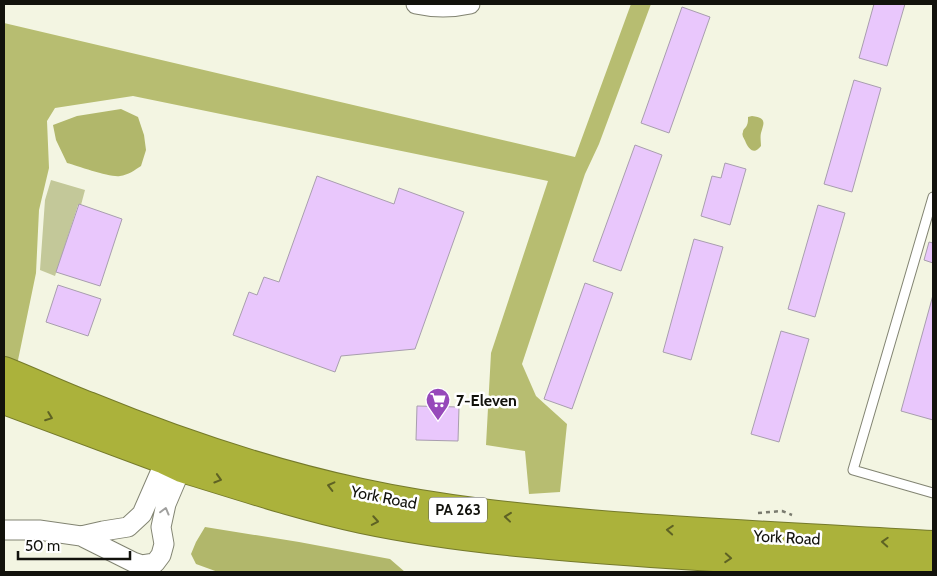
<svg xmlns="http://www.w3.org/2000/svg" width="937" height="576" viewBox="0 0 937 576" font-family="Cabin,sans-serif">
<rect width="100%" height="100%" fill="#f3f5e2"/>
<!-- green -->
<path fill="#c3c899" d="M51,180l34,10 -4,15h-3l-23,71 -15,-6 5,-70z"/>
<!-- forest -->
<path fill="#b7bd71" d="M631,4h20l-52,140 -14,30 -63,190 14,32 31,28 -7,68 -31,2 -4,-43 -39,-6 5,-92 57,-172 -415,-85 -78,12 -8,13 2,47 -10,42 -3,63 -19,92 -13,-5v-337l571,134z"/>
<!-- water -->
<path fill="#b1b76b" d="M121,109l17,8 6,18 2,15 -5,16c-6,4 -13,9 -21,10 -9,2 -42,-10 -53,-13l-11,-23 -3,-15 24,-9z
M752,116c15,2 12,7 9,17 -1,4 0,9 0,13 -6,8 -11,5 -15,-3 -1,-4 -5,-7 -3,-11 0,-3 3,-4 4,-7 1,-2 1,-5 1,-8z
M205,527l94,15 91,17 15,13h-187l-22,-8 -5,-10 5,-12z"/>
<!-- building -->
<path fill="#e9c7fc" stroke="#a89eae" d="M874,4h31l-18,62 -28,-8z
M682,7l28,10 -41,116 -28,-10z
M854,80l27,8 -29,104 -28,-8z
M635,145l27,10 -41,116 -28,-10z
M725,163l21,6 -16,56 -29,-9 11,-40 9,2z
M317,176l77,28 5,-16 65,24 -49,137 -74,7 -6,16 -102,-37 16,-43 8,3 7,-18 15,5z
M79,204l43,15 -22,67 -44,-14z
M818,205l27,8 -30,104 -27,-8z
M694,239l29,8 -32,113 -28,-8z
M929,242l4,1v20l-9,-3z
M585,283l28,10 -41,116 -28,-10z
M58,285l43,14 -13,37 -42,-14z
M933,295v125l-32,-9z
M781,331l28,8 -30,103 -28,-8z
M417,406l42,1 -1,34 -42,-1z"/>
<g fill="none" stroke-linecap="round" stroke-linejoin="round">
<defs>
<path id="lane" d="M933,197l-80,273 80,23"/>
<path id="street" d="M416,4c18,4 36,4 54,0
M4,530h35l42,6 52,26 9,3 13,-2 6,-8 3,-11 -3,-17 5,-23 20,-47
M81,536l22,-5 25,-4 14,-13 28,-64"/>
<path id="highway" d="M4,371c28,11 55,24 84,35 88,36 180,67 273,87 83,18 167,26 252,33 106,8 213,13 320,19
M4,400l161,60 17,8c59,18 119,38 180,51 95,20 192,27 289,34 94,6 188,12 282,18"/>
</defs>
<!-- lane casing -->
<use href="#lane" stroke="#828472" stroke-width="11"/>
<!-- street casing -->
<use href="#street" stroke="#828472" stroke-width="21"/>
<!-- highway casing -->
<use href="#highway" stroke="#757a2b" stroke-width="30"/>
<!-- path -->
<path stroke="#7a7b6f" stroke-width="2.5" stroke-dasharray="4 4" stroke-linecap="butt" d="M758,513l24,-2 10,4"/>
<!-- lane -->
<use href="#lane" stroke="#fff" stroke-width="9"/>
<!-- street -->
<use href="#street" stroke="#fff" stroke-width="19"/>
<!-- highway -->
<use href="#highway" stroke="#abb23b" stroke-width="28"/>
</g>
<!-- one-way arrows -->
<defs><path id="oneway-chevron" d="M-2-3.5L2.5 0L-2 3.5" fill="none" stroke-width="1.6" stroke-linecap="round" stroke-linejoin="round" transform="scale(1.25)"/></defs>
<g stroke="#5e6224">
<use href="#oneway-chevron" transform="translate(49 417) rotate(21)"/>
<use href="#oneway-chevron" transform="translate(218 479) rotate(17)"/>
<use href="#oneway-chevron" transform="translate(331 486) rotate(-166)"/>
<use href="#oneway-chevron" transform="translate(508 517) rotate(-174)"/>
<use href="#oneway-chevron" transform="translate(375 521) rotate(10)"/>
<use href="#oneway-chevron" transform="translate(670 530) rotate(-176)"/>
<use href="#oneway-chevron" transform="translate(885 542) rotate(-177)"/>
<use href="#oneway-chevron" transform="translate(728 558) rotate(4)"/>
</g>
<use stroke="#a0a09e" href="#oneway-chevron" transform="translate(165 511) rotate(-75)"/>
<!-- icons -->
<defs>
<symbol id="supermarket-pin" viewBox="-11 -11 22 30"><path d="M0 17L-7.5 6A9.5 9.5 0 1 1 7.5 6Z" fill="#9649ba" stroke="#fff"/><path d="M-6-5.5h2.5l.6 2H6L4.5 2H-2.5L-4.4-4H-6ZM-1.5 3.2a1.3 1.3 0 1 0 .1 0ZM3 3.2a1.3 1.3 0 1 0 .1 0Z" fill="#fff"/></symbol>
</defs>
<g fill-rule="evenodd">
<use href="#supermarket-pin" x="424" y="386" width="28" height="38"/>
</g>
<g text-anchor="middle" stroke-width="5" stroke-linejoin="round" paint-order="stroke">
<!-- shield labels -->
<rect fill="#fff" stroke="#595955" stroke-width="1" x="429" y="497.5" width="58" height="25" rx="4"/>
<g font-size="15" font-weight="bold" fill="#12120c">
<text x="458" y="515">PA 263</text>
</g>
<!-- poi labels -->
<g font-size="16" font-weight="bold" fill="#12120c" stroke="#fff" text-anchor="start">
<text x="456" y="406">7-Eleven</text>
</g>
<!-- street labels -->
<g font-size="16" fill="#12120c" stroke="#fff">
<text transform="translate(384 497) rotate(11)" y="6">York Road</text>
<text transform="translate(787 537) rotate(3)" y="6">York Road</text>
</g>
</g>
<!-- border -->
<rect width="937" height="576" fill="none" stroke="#12120c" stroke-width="10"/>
<!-- scale -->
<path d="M18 551v8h112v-8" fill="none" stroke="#12120c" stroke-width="2.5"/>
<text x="25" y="551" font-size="15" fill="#12120c" stroke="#ffffff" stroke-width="4" paint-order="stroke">50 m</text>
</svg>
